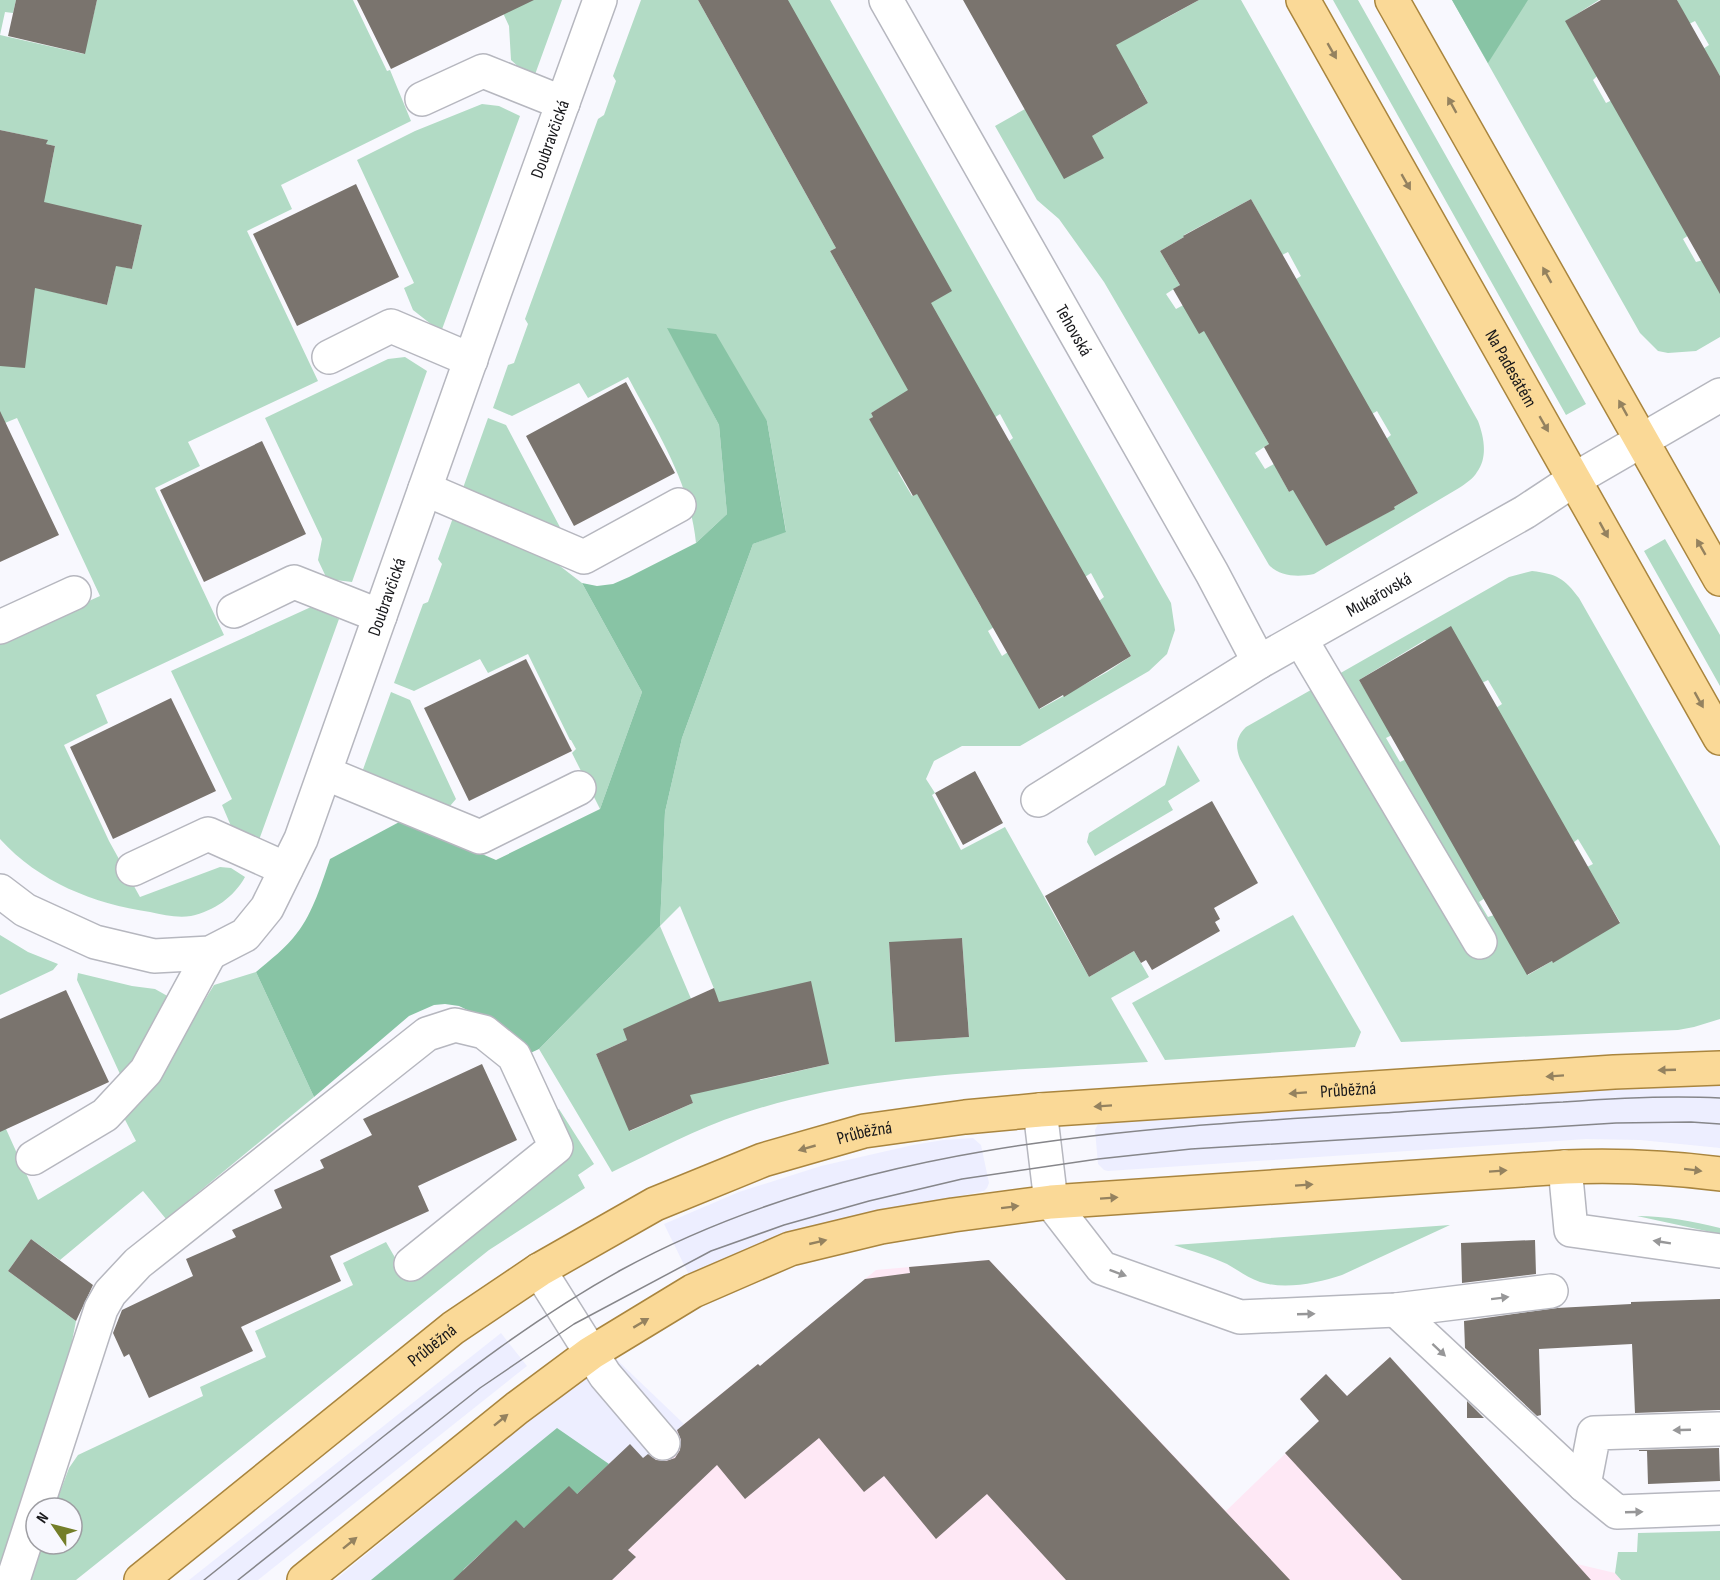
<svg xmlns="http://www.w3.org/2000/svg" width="1720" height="1580" viewBox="0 0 1720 1580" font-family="'Sofia Sans Condensed',sans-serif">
<rect width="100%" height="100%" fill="#f8f8fe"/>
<!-- built -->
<path fill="#edeeff" d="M1720,1083v65l-80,-8 -54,-1 -478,32 -4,-1 -6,-6 -3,-34 3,-6 4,-4 392,-29z
M973,1138l8,7 8,38 -2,5 -3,3 -73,15 -220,73 -27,-55 75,-32 82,-26 92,-21 30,-5z
M501,1333l26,33 -269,214h-69z
M614,1357l70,67 -21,19 19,56 -54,50 8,8 -24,23h-277l188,-154z"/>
<!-- industrial -->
<path fill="#fee8f5" d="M989,1260l237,251 93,-90 -19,-22 26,-25 21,22 43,-39 187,207 38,9 6,7h-1009l23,-22 -7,-8 53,-51 -36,-39 39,-36 74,-60 2,2 116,-96z"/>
<!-- green -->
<path fill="#b2dbc5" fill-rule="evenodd" d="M0,0h16l-3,13 -8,-1 -5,23 84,19 13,-54h256l34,71 3,-1 21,51 -130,64 11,24 -45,22 71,150 -130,61 12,24 -45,22 69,147 -128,60 12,28 -44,22 45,96 31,56 80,-30 11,1 14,9c-11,20 -31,34 -54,39 -14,2 -27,-1 -41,-4 -56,-8 -111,-30 -150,-73v-198l100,-45 -83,-178 -17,7v-67l31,-40 -31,-110 41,-37 9,1 5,-26 -9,-2 1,-4 -47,-10zM66,208l76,17 -10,44 -75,-17zM115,270l-8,35 -65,-16z
M497,0h65l-29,80 -22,-20 -2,-34z
M641,0h57l138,248 -6,3 46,82 -88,-333h42l341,603 4,27 -8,24 -18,17 -129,75h-58l-28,15 -8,18 9,14 -3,2 29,55 44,-23 84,150 45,-26 15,26 -38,21 37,64c-136,9 -277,9 -407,52 -44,14 -87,38 -129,58l-73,-123 121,-123 5,-114 17,-74 71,-194 33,-13 -19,-110 -99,-93 51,97 8,89 -31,29c-6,-61 -40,-113 -68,-166l-40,21 -9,-15 -67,33 -19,-8 15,-43 6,-2 14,-39 -3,-5 73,-200 6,-4 12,-34 -3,-5zM938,374l56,44 6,-4 13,24 -5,4 77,135 6,-4 13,24 -5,4 32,55 -24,16 -67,37 -32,-57 -6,4 -14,-25 6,-4 -11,-20h-2l-63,-114 -6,3 -14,-24 6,-3 -35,-50 4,-2 -2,-4zM680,906l35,85 -23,10 -32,-75zM962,938l7,99 -74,5 -6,-99zM751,1038l78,26 -69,16zM627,1040l49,24 17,39 -63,28 -34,-77z
M1075,0h74l12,21 38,-21h42l237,421c6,16 10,36 -1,51 -3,6 -12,12 -18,16l-145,86c-15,3 -34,3 -45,-9l-165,-283 -45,-63 -22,-19 -42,-74 30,-17 67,27 56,-33 -9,-17 -11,6zM1251,199l31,56 6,-3 13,24 -5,3 76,135 5,-3 14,24 -5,4 32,54 -24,14v2l-68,37 -31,-57 -6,3 -13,-24 3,-7 -14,8 -10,-16 14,-9 -64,-114 -6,3 -10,-31 -13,7 -10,-15 14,-9 -20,-34 24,-14v-2z
M1333,0h25l228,404 -20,11z
M1452,0h147l-33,21 32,54 -5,5 13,23 6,-3 77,135 -6,4 13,23 7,-2 17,33v44l-24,14 -28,2 -10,-2 -18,-18z
M1677,0h43v76l-17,-27 6,-4 -14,-24 -6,3z
M482,104l17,2 21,10 -79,216 -28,-22 -9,-22 10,-5 -57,-123 58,-29z
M405,357l22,14 -75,211 -25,-3 -9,-19 4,-21 -57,-121 123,-59z
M488,418l18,7 56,106 -99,-43z
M454,515l89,38 39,30 60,109 -42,117 -28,-56 4,-4 -5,-9h-1l-42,-86 -40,19 -8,-14 -66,32 -20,-8 29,-79 5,-2 14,-38 -4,-5z
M1665,539l55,96v51l-76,-135z
M1532,571c25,3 32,7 47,27l141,248v173l-26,8 -16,3 -277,12 -161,-283c-5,-13 -4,-22 6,-32l263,-150zM1425,640l57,43 6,-3 14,24 -6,4 77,135 5,-4 15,25 -6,3 33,55 -67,40 -1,-1 -24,14 -34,-60 -6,2 -9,-15 6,-4 -79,-139 -6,3 -14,-24 6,-3 -33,-55z
M311,607l28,12 -80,221 -28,-14 -9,-21 10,-6 -61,-128z
M391,692l19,8 46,99 -12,14 -83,-38z
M1178,745l22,36 -32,20 5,9 -78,46 -8,-14 2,-9 76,-48z
M1293,915l68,117 -6,15 -190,13 -33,-57z
M0,935l28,17 30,12 -5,6 -53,25z
M256,972l58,125 -148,122 -23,-28 -83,69 -29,-21 -23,32 68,50 -12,61 -64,188v-444l6,3 32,71 98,-59 -16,-31 42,-40 52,-85z
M78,973l54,13 23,3 16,9 -47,76h-4l-43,-94z
M559,1109l35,55 -16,11 7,13 -96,62 -413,330h-50l14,-36h32v-36h-18l15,-40 9,-13 125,-59 -3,-9 66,-30 -11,-26 98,-46 -10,-22 43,-21 23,40 159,-133 -17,-35z
M1637,1216c29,0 55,5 83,12v6z
M1450,1225l-108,50c-24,8 -57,15 -82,7 -12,-4 -22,-12 -33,-18 -17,-8 -36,-13 -53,-19z
M1720,1531v49h-99l-6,-7 3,-21h19l1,-19z"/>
<!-- forest -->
<path fill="#88c4a5" d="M1452,0h76l-40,63z
M667,328l49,6 51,87 19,111 -33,12 -71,194 -17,74 -5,114 -121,123 -13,6 -36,-34 -31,-15 -14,-2 -11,1 -25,11 -95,81 -58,-125c14,-12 30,-24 41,-39 16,-20 25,-51 33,-74l73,-39 93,40 104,-51 42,-117 -60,-109 15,3 16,-2 16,-7 67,-34 31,-29 -8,-89z
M557,1428l52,36 -32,30 -53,34 -8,-7 -52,48 -6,11h-87z"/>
<!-- building -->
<path fill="#7a746e" d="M16,0h81l-12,54 -77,-18z
M357,0h177l-143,69z
M698,0h90l164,291 -21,12 200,353 -67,41 -1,-2 -24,14 -122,-215 -4,2 -44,-77 4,-2 -2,-4 37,-23 -78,-139 6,-3z
M963,0h236l-83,45 32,58 -56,33 12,22 -40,21z
M1601,0h76l43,76v218l-155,-273z
M0,130l48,10 -2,4 9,2 -11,56 98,23 -10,44 -16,-3 -9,39 -72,-17 -10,80 -25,-2z
M356,184l43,93 -102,49 -44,-92z
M1251,199l167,294 -24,14 1,2 -69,37 -33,-56 -4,2 -25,-45 5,-3 -65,-113 -5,3 -26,-45 7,-4 -20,-34 24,-14 -1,-1z
M626,382l49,91 -101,53 -48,-90z
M0,411l59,124 -59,27z
M262,441l44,93 -102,48 -44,-92z
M1451,626l169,297 -67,40 -1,-2 -25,14 -168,-295z
M526,659l46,92 -103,50 -45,-93z
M171,698l45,93 -103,48 -43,-92z
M975,771l28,52 -40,22 -28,-52z
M1212,801l46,82 -44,25 6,11 -5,3 5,9 -68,39 -6,-10 -5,3 -7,-12 -45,26 -44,-81z
M962,938l7,99 -74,5 -6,-100z
M811,981l18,83 -139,31 3,8 -64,28 -33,-77 31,-14 -4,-11 91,-41 5,14z
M66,990l43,92 -109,50v-113z
M482,1064l35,76 -99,46 11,25 -99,45 11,25 -100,46 12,24 -104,47 -20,-44 -5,3 -11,-24 9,-23 71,-34 -7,-17 50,-22 -4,-7 50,-22 -8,-18 50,-22 -4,-8 52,-25 -9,-16z
M31,1239l62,46 -17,36 -68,-50z
M1535,1240l1,34 -74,9 -1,-40z
M989,1260l301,320h-224l-79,-86 -51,45 -52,-63 -20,16 -45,-54 -74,61 -28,-34 -89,85 8,7 -24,23h-159l63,-60 8,8 45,-42 8,8 53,-50 13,14 5,-4 8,6 10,1 9,-3 5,-8 1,-10 -4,-10 81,-66 2,2 105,-87 45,-6 -1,-6z
M1720,1299v111h-2l-83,3 -3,-69 -93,5 2,66 -4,1 -72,-68 -1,-27 93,-13 74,-4v-2z
M1390,1357l58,64 143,159h-189l-117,-127 34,-32 -19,-22 26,-25 21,22z
M1467,1401l17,17h-17z
M1719,1448l1,33 -72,3 -1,-33h-8v-1z"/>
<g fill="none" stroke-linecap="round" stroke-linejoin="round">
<defs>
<g id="minor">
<path id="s1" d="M886,0l326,573 47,89"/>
<path d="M422,99l61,-28 80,32"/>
<path d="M329,357l62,-31 80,34"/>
<path d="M425,489l159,68 95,-52"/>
<path d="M234,611l60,-29 86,34"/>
<path d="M0,627l74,-34"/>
<path d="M1301,640l179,302"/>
<path d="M325,773l155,64 99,-49"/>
<path id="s2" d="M1038,800l221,-138 266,-150 50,-33 145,-84"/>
<path d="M133,869l75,-35 78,35"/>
<path id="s3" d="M0,891l25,19 70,32 59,14 56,-3 35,-18 22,-27 34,-69 194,-548 105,-291"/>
<path d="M1040,1110l11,92 51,66 138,49 156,-7 155,-19"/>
<path d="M33,1158l72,-43 41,-44 64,-118"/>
<path d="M1565,1167l6,63 149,21"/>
<path d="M539,1270l66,105 58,68"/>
<path d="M1396,1310l188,175 33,27 103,-4"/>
<path d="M1584,1485l10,-52 124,-4"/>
<path d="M13,1580l88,-271 9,-16 28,-30 289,-229 28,-9 29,7 30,24 42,91 -145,117"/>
</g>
<g id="major">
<path id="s4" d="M1303,0l417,738"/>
<path d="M1392,0l328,579"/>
<path id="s5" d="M141,1580l312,-252 86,-58 116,-66 108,-44 101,-29 101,-14 75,-7 574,-38 106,-4"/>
<path d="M304,1580l213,-172 74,-55 102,-62 97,-42 91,-22 72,-12 98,-13 514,-35c53,-2 103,0 155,7"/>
</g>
</defs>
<!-- minor casing -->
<use href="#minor" stroke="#b6b7bf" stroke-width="36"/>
<!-- major casing -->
<use href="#major" stroke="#a9853e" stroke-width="36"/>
<!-- minor -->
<use href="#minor" stroke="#fff" stroke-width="33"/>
<!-- major -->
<use href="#major" stroke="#fad997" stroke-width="33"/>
<!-- tram -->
<path stroke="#86868a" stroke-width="1.5" d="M204,1580c60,-48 120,-96 180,-144 76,-60 152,-119 237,-166 236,-129 515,-142 778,-158 54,-4 109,-7 164,-10 52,-4 105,-7 157,-4
M238,1580l242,-192 94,-64 137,-73 73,-26 85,-24 93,-22 136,-20 93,-10 425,-26 75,-1 29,2"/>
</g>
<!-- one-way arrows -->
<defs><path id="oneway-solid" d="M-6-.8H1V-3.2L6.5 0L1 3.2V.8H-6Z" transform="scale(1.5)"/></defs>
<g fill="#94825f">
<use href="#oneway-solid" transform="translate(1332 51) rotate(60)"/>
<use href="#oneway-solid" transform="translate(1452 105) rotate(-119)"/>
<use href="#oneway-solid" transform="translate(1406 182) rotate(60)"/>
<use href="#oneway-solid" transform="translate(1547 275) rotate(-119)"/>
<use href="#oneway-solid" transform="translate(1623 408) rotate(-119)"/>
<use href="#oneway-solid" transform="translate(1544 424) rotate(60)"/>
<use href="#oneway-solid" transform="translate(1604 530) rotate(61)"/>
<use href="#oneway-solid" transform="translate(1701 547) rotate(-120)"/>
<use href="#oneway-solid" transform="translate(1699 700) rotate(61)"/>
<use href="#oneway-solid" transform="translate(1667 1070) rotate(178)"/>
<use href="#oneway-solid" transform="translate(1555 1076) rotate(176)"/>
<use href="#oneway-solid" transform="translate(1298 1093) rotate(176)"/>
<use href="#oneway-solid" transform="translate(1103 1106) rotate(176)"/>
<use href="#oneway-solid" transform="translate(807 1148) rotate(164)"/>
<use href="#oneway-solid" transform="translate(1693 1170) rotate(7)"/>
<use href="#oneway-solid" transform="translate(1498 1171) rotate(-4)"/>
<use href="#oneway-solid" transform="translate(1304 1185) rotate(-4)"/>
<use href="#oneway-solid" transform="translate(1109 1198) rotate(-4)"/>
<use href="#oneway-solid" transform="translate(1010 1207) rotate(-7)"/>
<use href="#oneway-solid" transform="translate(818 1242) rotate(-13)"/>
<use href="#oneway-solid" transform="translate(641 1323) rotate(-31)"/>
<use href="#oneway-solid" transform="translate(501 1420) rotate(-39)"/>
<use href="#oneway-solid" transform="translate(350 1543) rotate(-39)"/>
</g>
<g fill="#979798">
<use href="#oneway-solid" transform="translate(1662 1242) rotate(-171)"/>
<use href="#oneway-solid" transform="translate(1118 1273) rotate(20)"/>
<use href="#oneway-solid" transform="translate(1500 1298) rotate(-7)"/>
<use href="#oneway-solid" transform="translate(1306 1314) rotate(-2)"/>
<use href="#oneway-solid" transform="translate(1439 1350) rotate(43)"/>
<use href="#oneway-solid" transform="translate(1682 1430) rotate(178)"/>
<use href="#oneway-solid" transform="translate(1634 1512) rotate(-2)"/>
</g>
<g text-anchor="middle" stroke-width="5" stroke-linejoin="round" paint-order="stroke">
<!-- street labels -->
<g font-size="18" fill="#17171a" stroke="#f8f8fe">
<text dy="6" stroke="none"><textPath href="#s3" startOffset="1119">Doubravčická</textPath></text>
<text dy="6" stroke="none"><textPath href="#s1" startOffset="380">Tehovská</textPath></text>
<text dy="6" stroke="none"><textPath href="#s4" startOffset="423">Na Padesátém</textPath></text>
<text dy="6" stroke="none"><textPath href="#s3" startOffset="633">Doubravčická</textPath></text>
<text dy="6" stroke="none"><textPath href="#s2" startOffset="398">Mukařovská</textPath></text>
<text dy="6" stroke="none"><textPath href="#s5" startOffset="1346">Průběžná</textPath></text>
<text dy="6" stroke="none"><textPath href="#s5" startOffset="860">Průběžná</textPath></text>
<text dy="6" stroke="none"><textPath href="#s5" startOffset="374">Průběžná</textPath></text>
</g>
</g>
<!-- north arrow -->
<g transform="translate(54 1526) rotate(305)"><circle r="28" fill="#f8f8fe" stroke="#9e9ea3" stroke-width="1.5"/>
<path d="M0-4.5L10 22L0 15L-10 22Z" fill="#747e29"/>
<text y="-9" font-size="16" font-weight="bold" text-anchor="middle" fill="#17171a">N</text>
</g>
</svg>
